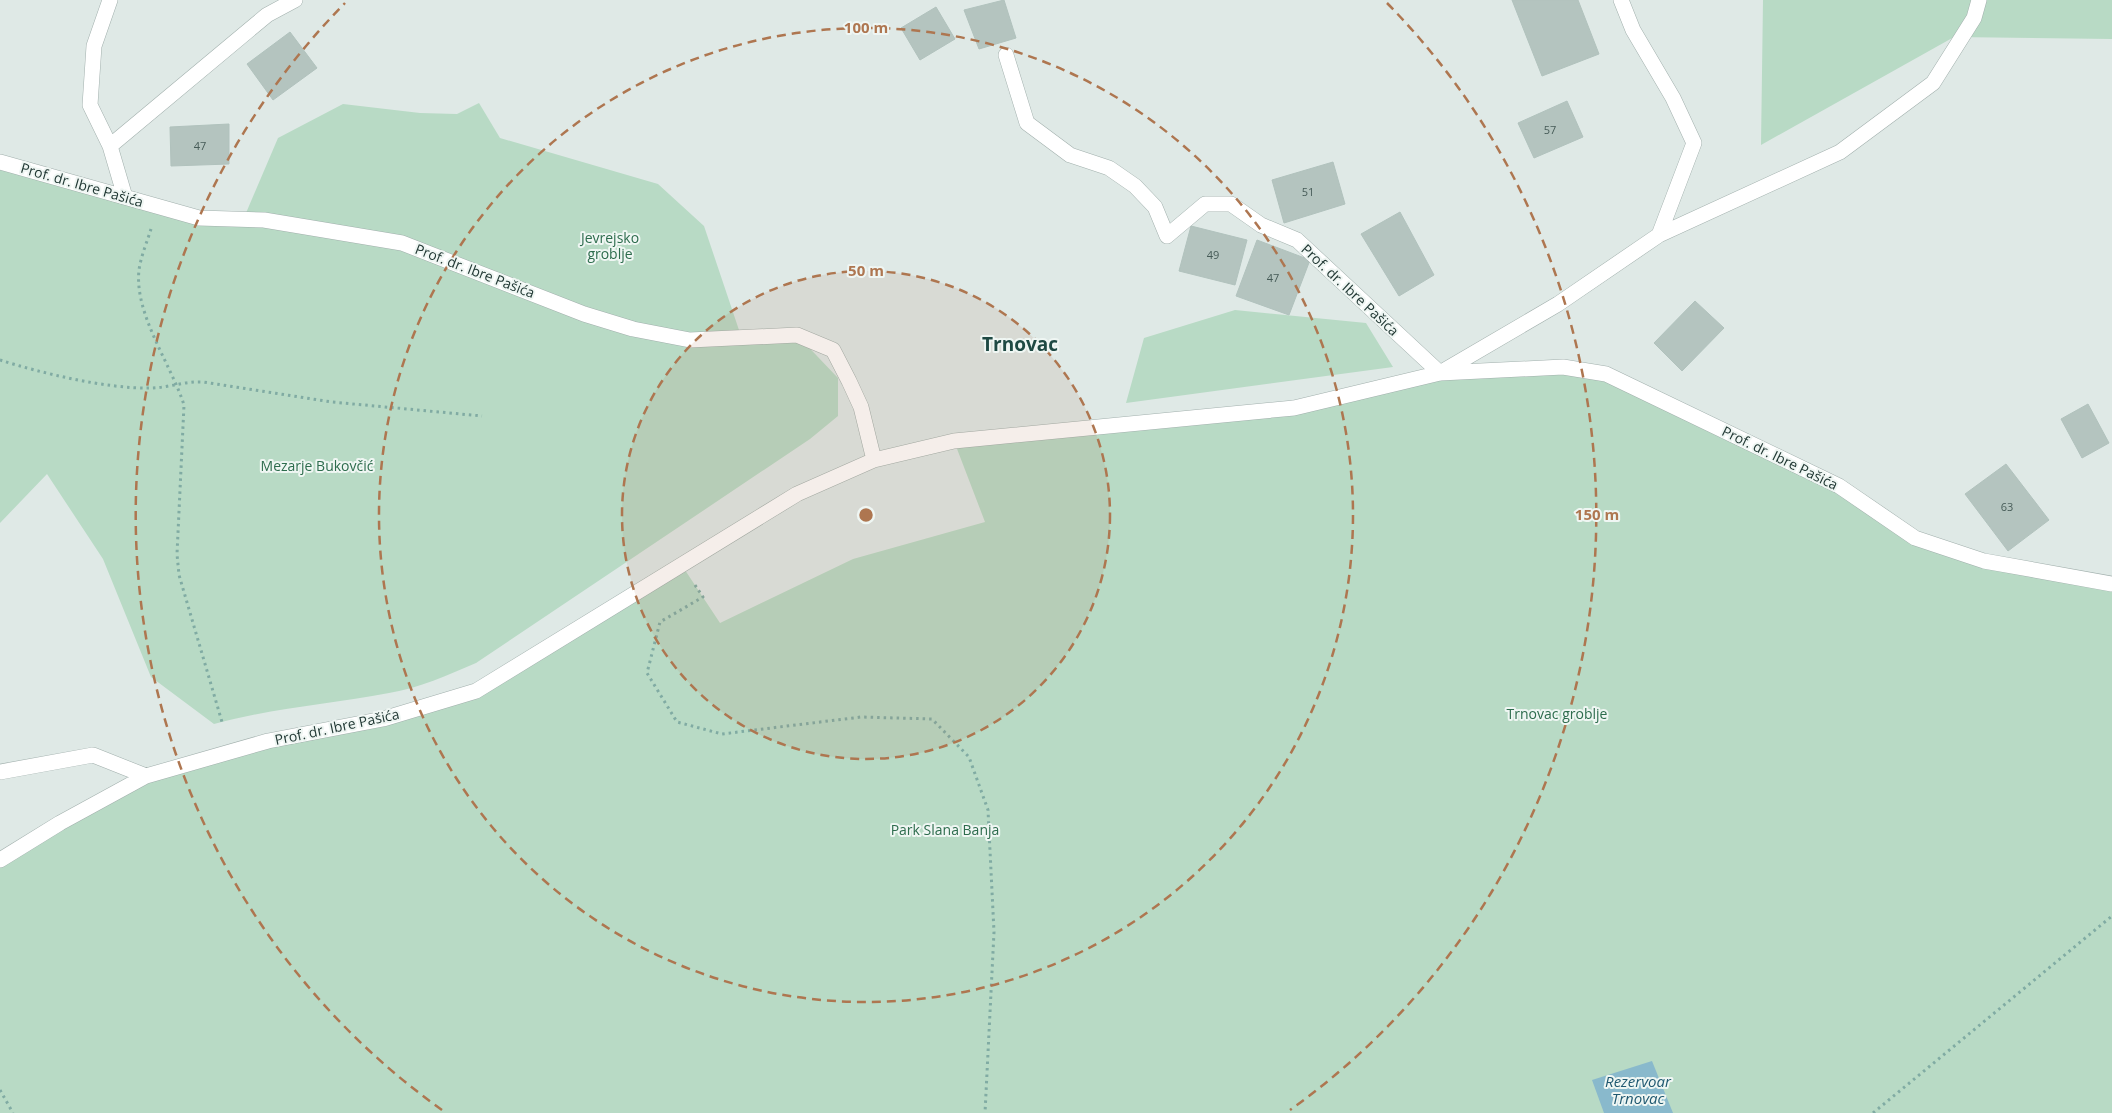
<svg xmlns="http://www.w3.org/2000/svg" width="2112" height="1113" viewBox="0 0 2112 1113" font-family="'Open Sans',sans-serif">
<rect width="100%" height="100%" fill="#dfe9e6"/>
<!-- green -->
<path fill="#b8dac5" d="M1763,0h349v39l-158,-2 -193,108z
M479,103l21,35 158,46 46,42 37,110 56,-1 41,43v38l-28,23 -334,224c-28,12 -57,25 -87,30 -58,11 -117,15 -175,31l-63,-47 -48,-118 -56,-85 -47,49v-361l199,56 44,2 35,-82 65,-34 77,9 37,1z
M1235,310l131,13 27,44 -267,36 18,-65z
M1440,373l166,1 233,112 76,52 197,46v529h-2112v-253l146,-84 330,-85 205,-127 39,59 133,-64 132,-37 -31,-81 292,-29z"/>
<!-- water -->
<path fill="#89b9cc" d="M1652,1061l21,52h-69l-12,-33z"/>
<!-- building -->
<path fill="#b4c4bf" stroke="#b1c2bd" d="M1004,0l12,38 -37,11 -15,-39z
M1512,0h66l21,54 -57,22z
M936,7l19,32 -35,21 -19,-32z
M290,32l27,36 -44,32 -26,-36z
M1567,101l16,36 -49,21 -16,-35z
M229,124v40l-58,2 -1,-39z
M1333,162l12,42 -61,19 -12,-43z
M1400,212l34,63 -35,21 -38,-62z
M1191,226l56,14 -12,45 -56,-14z
M1257,240l53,20 -21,55 -53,-19z
M1695,301l29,27 -42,43 -28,-28z
M2088,404l21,39 -27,15 -21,-39z
M2006,464l43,56 -41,31 -43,-57z"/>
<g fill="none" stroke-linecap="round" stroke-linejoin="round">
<defs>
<path id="minor" d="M1621,0l12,30 40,68 21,45 -35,92
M1006,55l21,68 43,32 39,13 26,18 20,21 12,29 38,-32h26l30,21 36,15 143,133 118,-69 101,-69 181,-83 93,-69 41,-65 5,-18
M110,146l-20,-41 4,-59 16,-46
M0,162l199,56 65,2 138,23 182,71 49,15 57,11 107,-5 36,15 16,31 12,26 13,53
M125,197l-15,-51 157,-131 28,-15
M0,772l93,-17 53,21
M0,860l60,-37 86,-47 122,-35 115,-22 93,-28 321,-197 77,-34 80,-19 340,-33 146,-35 123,-6 43,7 233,112 76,52 69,23 128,23"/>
</defs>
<!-- minor casing -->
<use href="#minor" stroke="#a2b0ad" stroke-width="16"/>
<!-- path -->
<path stroke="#80aba3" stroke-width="3" stroke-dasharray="2.5 4" stroke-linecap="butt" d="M151,229c-4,13 -10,27 -12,41 -5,44 32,94 45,135l-7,149 2,21 43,147
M0,360c41,13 107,29 150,28 18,0 34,-7 53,-6l129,20 150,14
M695,585l8,12 -43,25 -13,51 30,49 45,12 139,-17 71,2 37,38 19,53 6,122 -9,181
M0,1090l13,23
M1873,1113l239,-197"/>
<!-- minor -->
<use href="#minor" stroke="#fff" stroke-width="15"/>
</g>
<!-- distance rings -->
<circle cx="866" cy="515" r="244" fill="#ae7650" fill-opacity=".12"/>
<g fill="none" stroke="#ae7650" stroke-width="2.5" stroke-dasharray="9 6">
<circle cx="866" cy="515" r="244"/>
<circle cx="866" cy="515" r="487"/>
<path d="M442 1110A731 731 0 0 1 345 3M1387 3A731 731 0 0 1 1290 1110"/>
</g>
<g text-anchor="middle" stroke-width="4" stroke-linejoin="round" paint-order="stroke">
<!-- number labels -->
<g font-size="11" fill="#465b57">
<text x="1550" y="134">57</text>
<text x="200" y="150">47</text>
<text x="1308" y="196">51</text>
<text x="1213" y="259">49</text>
<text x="1273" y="282">47</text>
<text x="2007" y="511">63</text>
</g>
<!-- street labels -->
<g font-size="14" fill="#213834" stroke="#eff6f3">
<text transform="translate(82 185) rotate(16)" y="5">Prof. dr. Ibre Pašića</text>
<text transform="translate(475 271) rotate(21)" y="5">Prof. dr. Ibre Pašića</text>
<text transform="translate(1350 290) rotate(43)" y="5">Prof. dr. Ibre Pašića</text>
<text transform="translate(1780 458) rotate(26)" y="5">Prof. dr. Ibre Pašića</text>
<text transform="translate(337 727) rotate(-12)" y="5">Prof. dr. Ibre Pašića</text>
</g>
<!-- park labels -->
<g font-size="14" fill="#2d6c4d" stroke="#eff6f3">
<text x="610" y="243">Jevrejsko<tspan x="610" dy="16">groblje</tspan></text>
<text x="317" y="471">Mezarje Bukovčić</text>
<text x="1557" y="719">Trnovac groblje</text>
<text x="945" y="835">Park Slana Banja</text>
</g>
<!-- water labels -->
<g font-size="15" font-style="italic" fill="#1f5870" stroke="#eff6f3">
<text x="1638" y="1087">Rezervoar<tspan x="1638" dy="17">Trnovac</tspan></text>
</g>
<!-- district labels -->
<g font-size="19" font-weight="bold" fill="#1e4943" stroke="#eff6f3">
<text x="1020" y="351">Trnovac</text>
</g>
</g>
<circle cx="866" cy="515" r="8" fill="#ae7650" stroke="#eff6f3" stroke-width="2.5"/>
<g font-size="15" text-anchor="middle" font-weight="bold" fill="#ae7650" stroke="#eff6f3" stroke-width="4" stroke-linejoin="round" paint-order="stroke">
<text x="866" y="33">100 m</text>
<text x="866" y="276">50 m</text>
<text x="1597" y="520">150 m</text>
</g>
</svg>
